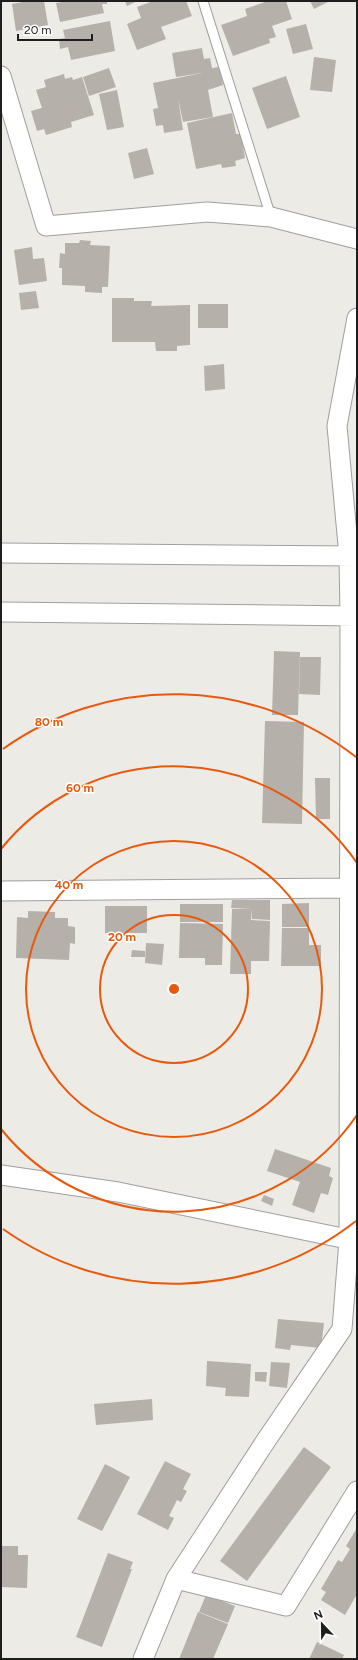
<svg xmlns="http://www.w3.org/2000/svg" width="358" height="1660" viewBox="0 0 358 1660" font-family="Figtree,sans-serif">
<rect width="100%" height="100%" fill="#edebe5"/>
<!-- building -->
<path fill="#b6b0ab" d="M28,1h16l4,24 -32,6 -4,-27z
M67,1h40v3h-5l2,9 -44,9 -4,-19z
M125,1h12l-10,5z
M153,1h33l6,15 -31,11 5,12 -29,11 -10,-26 14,-6 -4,-11z
M268,1h18l6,18 -20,7 4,11 -7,2 1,4 -37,13 -12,-31 26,-9 -2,-7z
M310,1h20l-16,8z
M110,21l5,30 -44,9 -3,-13 -8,2 -1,-10 6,-1 -2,-8z
M306,24l7,25 -20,5 -7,-25z
M202,48l2,11 6,-1 2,10 7,-1 4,18 -15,5 5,27 -30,5 -5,-24 5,32 -19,3 -1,-8 -7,1 -3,-17 5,-1 -5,-25 49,-10 -26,4 -4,-24z
M314,57l22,3 -4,32 -22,-2z
M109,68l7,19 -27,9 -6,-19z
M64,74l1,5 7,-2 1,3 9,-3 12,38 -23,7 1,5 -26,8 -2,-6 -7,2 -6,-20 11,-3 -6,-18 10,-3 -2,-7z
M286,76l14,41 -33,12 -15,-41z
M117,90l7,37 -17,3 -8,-36z
M232,113l4,21h5l4,24 -10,3 1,5 -14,2 -1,-4 -25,5 -9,-46z
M147,148l7,26 -20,5 -6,-26z
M80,240l11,1 -1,4 20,1 -2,41h-6v6l-17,-1v-6l-23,-1v-17h-3l1,-15 5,1v-11h14z
M32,247l1,12 11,-1 3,23 -28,4 -5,-35z
M36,291l3,17 -18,2 -2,-17z
M112,298h22v3h18l-1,5 39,-1v40l-13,1v5h-21l-1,-9h-43z
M198,304h30v24h-30z
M224,364l1,25 -20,2 -1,-25z
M274,651l26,1 -2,63h-26z
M300,657h21l-1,38 -21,-1z
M265,721l39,1 -2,102 -40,-1z
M315,778h15v41h-14z
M232,900h38v20l-18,-1v-10l-21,-1z
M309,903v24h-27v-23z
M180,904h43v18h-43z
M105,906h42v27h-42z
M232,909h20l-1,11 19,1 -1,40h-18v13h-21z
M28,911l27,1v6h13v8l7,1v17l-5,-1 -1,17 -53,-2 1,-41 11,1z
M180,923l43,1 -1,41h-17v-7h-26z
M282,928h27v17h12v21h-40z
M146,943l18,1 -2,21 -17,-2z
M132,950l13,1v6h-14z
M275,1149l56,19 -2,8 4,2 -5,17 -7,-2 -7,20 -22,-8 8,-23 -33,-11z
M264,1195l10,4 -2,7 -11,-5z
M278,1319l46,4 -3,25 -30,-3 -1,5 -15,-2z
M207,1361l44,3 -2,33 -24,-1 1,-8 -20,-2z
M271,1362l19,1 -3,25 -18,-2z
M255,1372h12l-1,10 -11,-1z
M152,1399l1,21 -57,5 -2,-21z
M304,1447l27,20 -84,114 -27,-20z
M165,1461l26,13 -8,15 4,2 -6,11 -4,-2 -8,16 5,2 -6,12 -31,-16z
M105,1464l25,13 -28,54 -25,-12z
M357,1528v66l-12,21 -24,-15 5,-8 -5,-3 17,-29 4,2 8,-13 -4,-3z
M1,1546h17v9h10l-1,33 -26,-1z
M108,1553l25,9 -3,7h2l-30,78 -26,-10z
M206,1595l29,11 -7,17 -29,-11z
M198,1612l30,12 -15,35h-34z
M317,1642l27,13 -2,4h-33z"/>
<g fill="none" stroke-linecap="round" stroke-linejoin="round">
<defs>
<path id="lane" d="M203,1l68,216"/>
<path id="street" d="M1,76l45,150 161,-14 64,5 86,22
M1,553l356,3
M1,612l356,4
M1,891l348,-3
M1,1175l117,17 239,49
M176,1579l110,27 71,-115
M143,1659l33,-80 89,-137 77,-113 7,-89 1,-624 -1,-60 -12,-130 20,-108"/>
</defs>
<!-- lane casing -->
<use href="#lane" stroke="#9f9f9f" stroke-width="11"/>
<!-- street casing -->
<use href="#street" stroke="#9f9f9f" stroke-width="21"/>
<!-- lane -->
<use href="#lane" stroke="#fff" stroke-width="9"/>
<!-- street -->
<use href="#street" stroke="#fff" stroke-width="19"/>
</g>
<!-- distance rings -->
<g fill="none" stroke="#e8590c" stroke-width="2">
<circle cx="174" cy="989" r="74"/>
<circle cx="174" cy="989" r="148"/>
<path d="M357 1115A222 222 0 0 1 1 1129M1 849A222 222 0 0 1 357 863"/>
<path d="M356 1221A295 295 0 0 1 3 1229M3 749A295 295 0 0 1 356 757"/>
</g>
<circle cx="174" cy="989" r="6" fill="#e8590c" stroke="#fff" stroke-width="2"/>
<g font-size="12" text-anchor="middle" font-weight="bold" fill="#e8590c" stroke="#fff" stroke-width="3" stroke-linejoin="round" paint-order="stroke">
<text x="49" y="726">80 m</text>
<text x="80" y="792">60 m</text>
<text x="69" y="889">40 m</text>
<text x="122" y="941">20 m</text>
</g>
<!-- border -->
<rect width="358" height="1660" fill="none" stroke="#1e1e1e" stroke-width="4"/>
<!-- north arrow -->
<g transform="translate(322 1624) rotate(338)" stroke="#ffffff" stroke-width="3" paint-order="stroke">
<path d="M0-3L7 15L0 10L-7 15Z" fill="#1e1e1e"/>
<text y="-6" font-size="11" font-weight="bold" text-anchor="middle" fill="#1e1e1e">N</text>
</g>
<!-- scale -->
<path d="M18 34v6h74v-6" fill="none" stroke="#1e1e1e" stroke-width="2"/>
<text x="24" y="34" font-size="12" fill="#1e1e1e" stroke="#ffffff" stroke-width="3" paint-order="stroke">20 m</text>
</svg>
